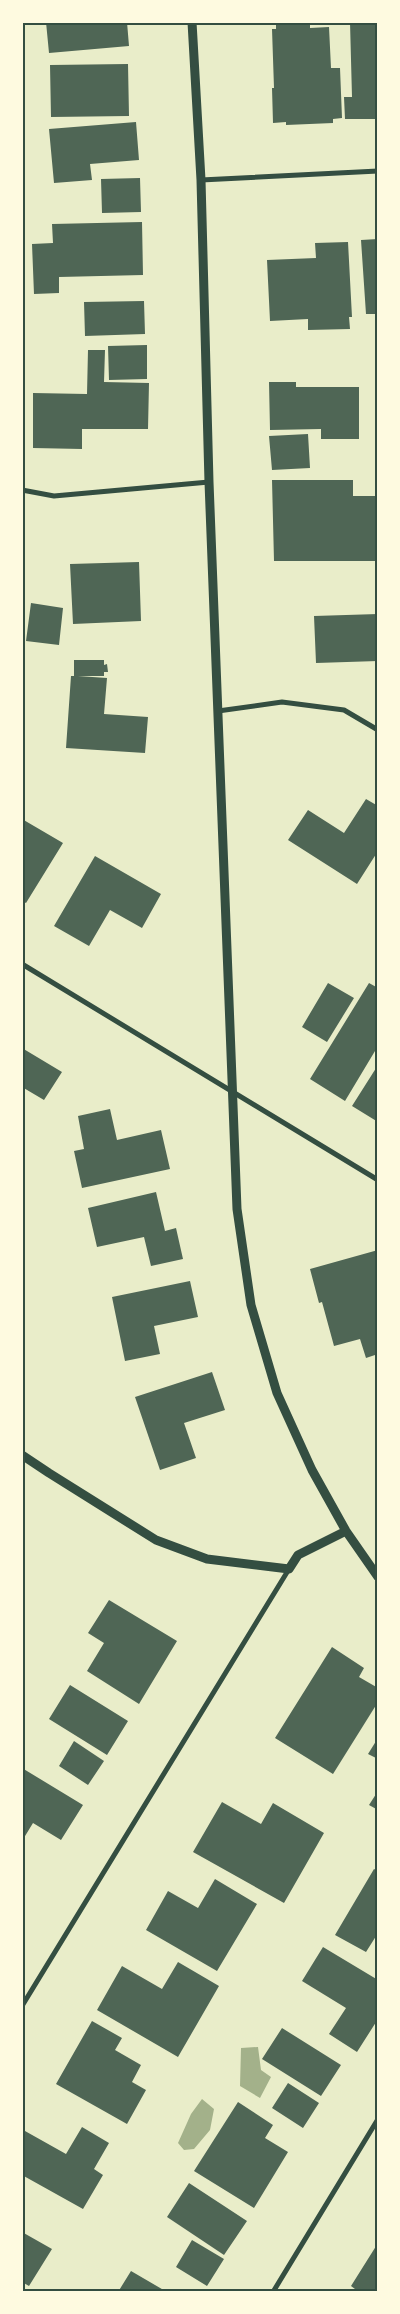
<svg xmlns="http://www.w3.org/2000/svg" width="400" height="2314" viewBox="0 0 400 2314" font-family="Lora,serif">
<rect width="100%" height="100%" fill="#e9edc9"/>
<!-- water -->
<path fill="#a3b18a" d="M258,2047l3,23 10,7 -11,21 -20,-12 1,-38z
M202,2099l12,10 -4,21 -16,19 -10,1 -6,-7 13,-29z"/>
<!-- building -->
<path fill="#4f6655" d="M46,22h81l2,24 -80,7z
M276,22h34v6l19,-1 2,41h9l2,50 -9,1v4l-47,2v-3l-13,1 -1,-35h2l-2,-59h4z
M350,22h28v97h-33l-1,-22h8z
M128,64l1,52 -78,1 -1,-52z
M136,122l3,38 -49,4 2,16 -38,3 -5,-54z
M140,178l1,34 -39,1 -1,-34z
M142,222l1,53 -84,2v16l-25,1 -2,-50 21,-1 -1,-19z
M378,239v75h-12l-5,-74z
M348,242l4,75h-3l1,12 -42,1v-11l-38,2 -3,-61 49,-2 -1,-15z
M144,301l1,33 -60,2 -1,-34z
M147,345v34l-38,1 -1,-34z
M88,350h17l-1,32 45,1 -1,46h-66v20l-49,-1v-55l54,1z
M269,382h27v5h63v52h-38v-10l-51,1z
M308,434l2,34 -38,2 -3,-34z
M272,480h81v16h24l1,65h-104z
M139,562l2,59 -68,3 -3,-60z
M31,603l32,5 -4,37 -33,-4z
M378,614v47l-62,2 -2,-47z
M74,660h30v5l3,-1 1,8h-4v4h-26l29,2 -3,36 44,3 -3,36 -79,-5 5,-72h3z
M366,799l12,7v45l-21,33 -69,-44 20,-30 36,23z
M22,819l41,24 -37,60 -4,-2z
M95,856l66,38 -19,34 -32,-18 -21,36 -35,-20z
M328,983l26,15 -27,44 -25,-15z
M369,983l9,5v64l-3,-1 -30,50 -35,-22z
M22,1048l40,24 -18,28 -22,-13z
M378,1065v57l-26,-16z
M110,1109l7,31 44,-10 9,39 -88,19 -8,-37 10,-2 -6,-33z
M156,1192l9,39 11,-3 7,31 -32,7 -7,-29 -47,10 -9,-39z
M378,1250v104l-12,4 -6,-19 -26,7 -12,-44 -3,1 -9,-34z
M190,1281l8,36 -44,9 6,28 -35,7 -13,-64z
M212,1372l13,38 -41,13 12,35 -36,12 -25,-73z
M109,1600l68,41 -38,63 -52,-33 17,-28 -16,-10z
M332,1647l32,21 -5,9 19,11v14l-45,72 -58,-36z
M70,1685l58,36 -21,34 -58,-36z
M378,1738v21l-10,-5z
M74,1741l30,20 -16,24 -29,-19z
M22,1768l61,37 -22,35 -28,-17 -11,18z
M378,1791v19l-9,-5z
M222,1802l39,22 12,-21 51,30 -40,70 -91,-51z
M374,1869l4,2v62l-12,19 -31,-17z
M215,1879l42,25 -40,67 -71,-41 22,-39 30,17z
M323,1947l55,33v39l-21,33 -28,-18 17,-26 -44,-27z
M178,1962l41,24 -41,71 -81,-47 25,-44 40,23z
M92,2021l30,17 -7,12 26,15 -9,17 14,8 -19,34 -71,-40z
M282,2028l59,37 -20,31 -59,-37z
M288,2083l31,20 -16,25 -31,-20z
M238,2102l35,23 -8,13 23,14 -34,56 -60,-37z
M82,2127l27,16 -15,26 9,6 -20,34 -61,-34v-41l3,-3 41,23z
M189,2183l58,38 -23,34 -57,-38z
M22,2232l30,17 -23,37 -7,-4z
M192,2240l32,19 -17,27 -31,-19z
M378,2243v49h-19l-8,-6z
M131,2271l36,21h-49z"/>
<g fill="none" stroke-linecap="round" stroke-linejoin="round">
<!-- minor -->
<path stroke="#344e41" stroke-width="5" d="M201,180l177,-9
M22,490l32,6 155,-14
M218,711l64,-9 62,8 34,20
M22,964l356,216
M22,2006l267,-437
M273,2292l105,-173"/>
<!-- tertiary -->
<path stroke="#344e41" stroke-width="9" d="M192,22l9,158 8,302 28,727 14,96 26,88 35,77 34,61 32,46
M22,1455l27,18 107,67 51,19 82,10 9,-14 48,-24"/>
</g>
<!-- border -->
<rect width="400" height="2314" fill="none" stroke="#fefae0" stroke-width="48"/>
<rect x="24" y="24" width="352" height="2266" fill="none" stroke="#344e41" stroke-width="2"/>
</svg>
